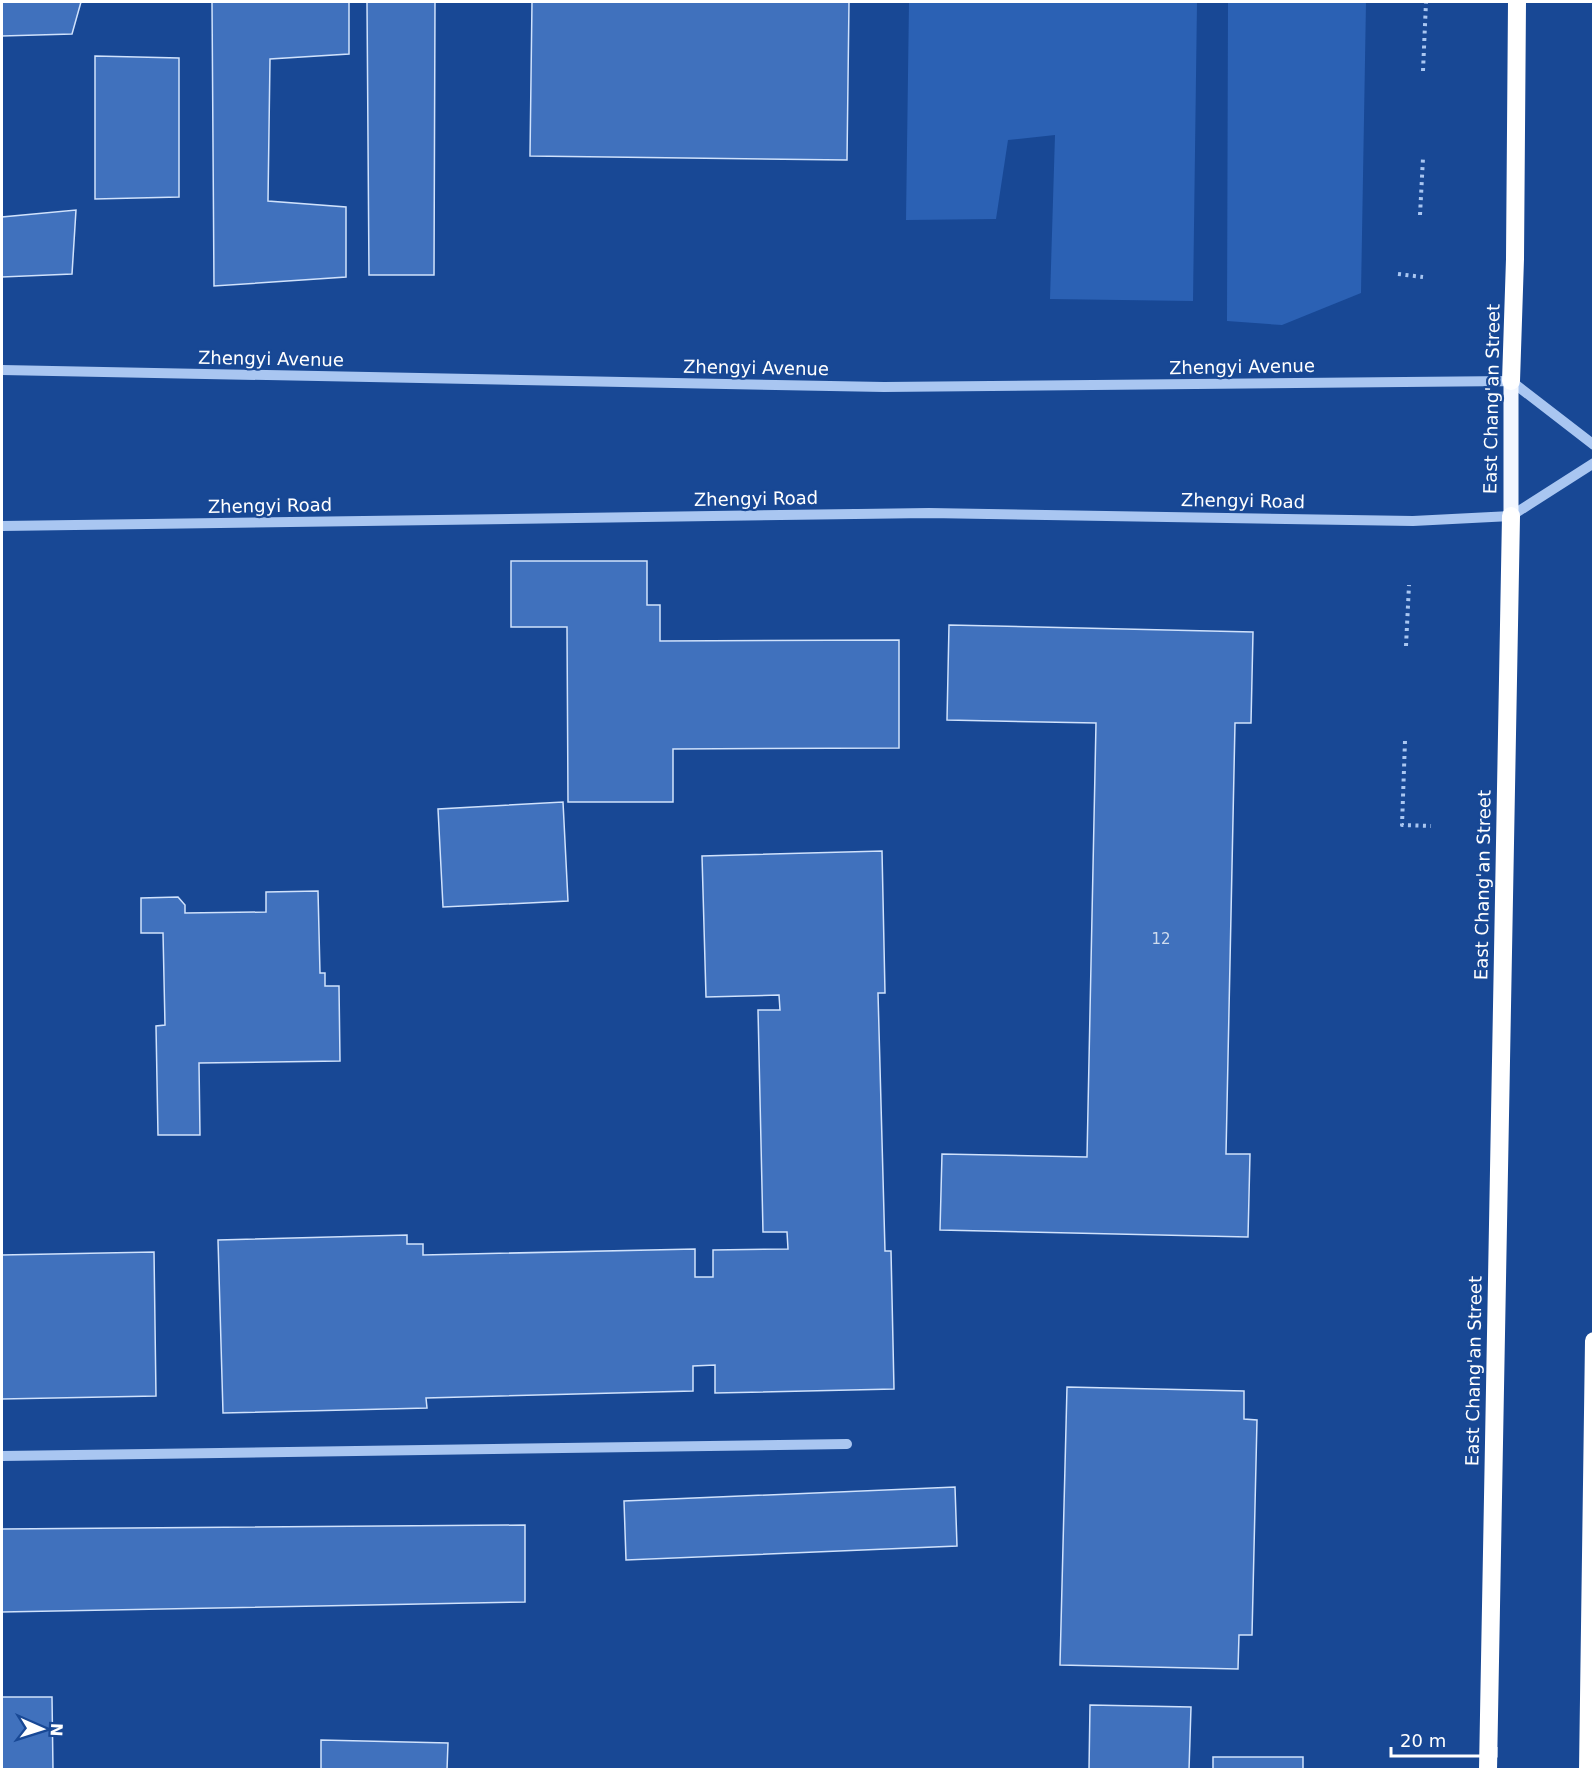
<svg xmlns="http://www.w3.org/2000/svg" width="1595" height="1771" viewBox="0 0 1595 1771" font-family="'DejaVu Sans',sans-serif">
<rect width="100%" height="100%" fill="#184895"/>
<!-- green -->
<path fill="#2b61b4" d="M909,2h288l-4,299 -143,-2 5,-164 -47,5 -12,79 -90,1z
M1228,2h138l-5,291 -79,32 -55,-4z"/>
<!-- building -->
<path fill="#4071bd" stroke="#d0e2fc" stroke-width="1.5" d="M2,2h79l-9,32 -70,2z
M212,2h137v52l-79,5 -2,142 78,6v70l-132,9z
M367,2h68l-1,273h-65z
M532,2h317l-2,158 -317,-4z
M95,56l84,2v139l-84,2z
M76,210l-4,64 -70,3v-60z
M511,561h136v44h13v36l239,-1v108l-226,1v53h-105l-1,-175h-56z
M949,625l304,7 -2,91h-16l-9,431h24l-2,83 -308,-7 2,-76 145,3 9,-434 -149,-3z
M563,802l5,99 -125,6 -5,-98z
M882,851l3,142h-7l7,258h6l3,138 -179,4v-28l-22,1v25l-267,7 1,10 -204,5 -5,-173 189,-5v9h16v11l272,-6v28h18v-27l75,-1 -1,-17h-24l-5,-222h22l-1,-15 -73,2 -4,-141z
M318,891l2,82h5v13h14l1,75 -141,2 1,72h-42l-2,-109 9,-1 -2,-92h-22v-35l37,-1 7,8v8l81,-1v-20z
M154,1252l2,144 -154,3v-144z
M1067,1387l177,4v28l13,1 -5,215h-13l-1,34 -178,-4z
M955,1487l2,59 -331,14 -2,-59z
M525,1525v77l-523,10v-83z
M2,1697h50l1,73h-51z
M1090,1705l101,2 -2,63h-100z
M321,1740l127,3 -1,27h-126z
M1213,1757h90v13h-90z"/>
<g fill="none" stroke-linecap="round" stroke-linejoin="round">
<!-- path -->
<path stroke="#a9c6f1" stroke-width="4" stroke-dasharray="3 4.5" stroke-linecap="butt" d="M1423,71l3,-69
M1420,215l3,-57
M1398,274l25,3
M1406,646l3,-61
M1405,741l-3,84 29,1"/>
<!-- minor -->
<path stroke="#a9c6f1" stroke-width="10" d="M2,370l882,17 627,-6 83,64
M2,526l927,-13 484,8 98,-5 83,-53
M2,1456l845,-12"/>
<!-- major -->
<path stroke="#f3f7ff" stroke-width="15" d="M1511,381v135"/>
<!-- highway -->
<path stroke="#fff" stroke-width="18" d="M1511,381l4,-122 2,-257
M1488,1770l23,-1254
M1588,1770l6,-429"/>
</g>
<g text-anchor="middle" stroke-width="4.5" stroke-linejoin="round" paint-order="stroke">
<!-- number labels -->
<g font-size="15" fill="#cfdcee">
<text x="1161" y="944">12</text>
</g>
<!-- street labels -->
<g font-size="18" fill="#fff" stroke="#184895">
<text transform="translate(271 359) rotate(1)" y="6">Zhengyi Avenue</text>
<text transform="translate(1242 367) rotate(-1)" y="6">Zhengyi Avenue</text>
<text transform="translate(756 368) rotate(1)" y="6">Zhengyi Avenue</text>
<text transform="translate(1492 399) rotate(-89)" y="6">East Chang'an Street</text>
<text transform="translate(756 499) rotate(-1)" y="6">Zhengyi Road</text>
<text transform="translate(1243 501) rotate(1)" y="6">Zhengyi Road</text>
<text transform="translate(270 506) rotate(-1)" y="6">Zhengyi Road</text>
<text transform="translate(1483 885) rotate(-89)" y="6">East Chang'an Street</text>
<text transform="translate(1474 1371) rotate(-89)" y="6">East Chang'an Street</text>
</g>
</g>
<!-- border -->
<rect width="1595" height="1771" fill="none" stroke="#ffffff" stroke-width="6"/>
<!-- north arrow -->
<g transform="translate(42 1729) rotate(93)" stroke="#184895" stroke-width="4.5" paint-order="stroke">
<path d="M0-4.5L10 22L0 15L-10 22Z" fill="#ffffff"/>
<text y="-9" font-size="16" font-weight="bold" text-anchor="middle" fill="#ffffff">N</text>
</g>
<!-- scale -->
<path d="M1391 1747v9h105v-9" fill="none" stroke="#ffffff" stroke-width="3"/>
<text x="1400" y="1747" font-size="18" fill="#ffffff" stroke="#184895" stroke-width="4.5" paint-order="stroke">20 m</text>
</svg>
